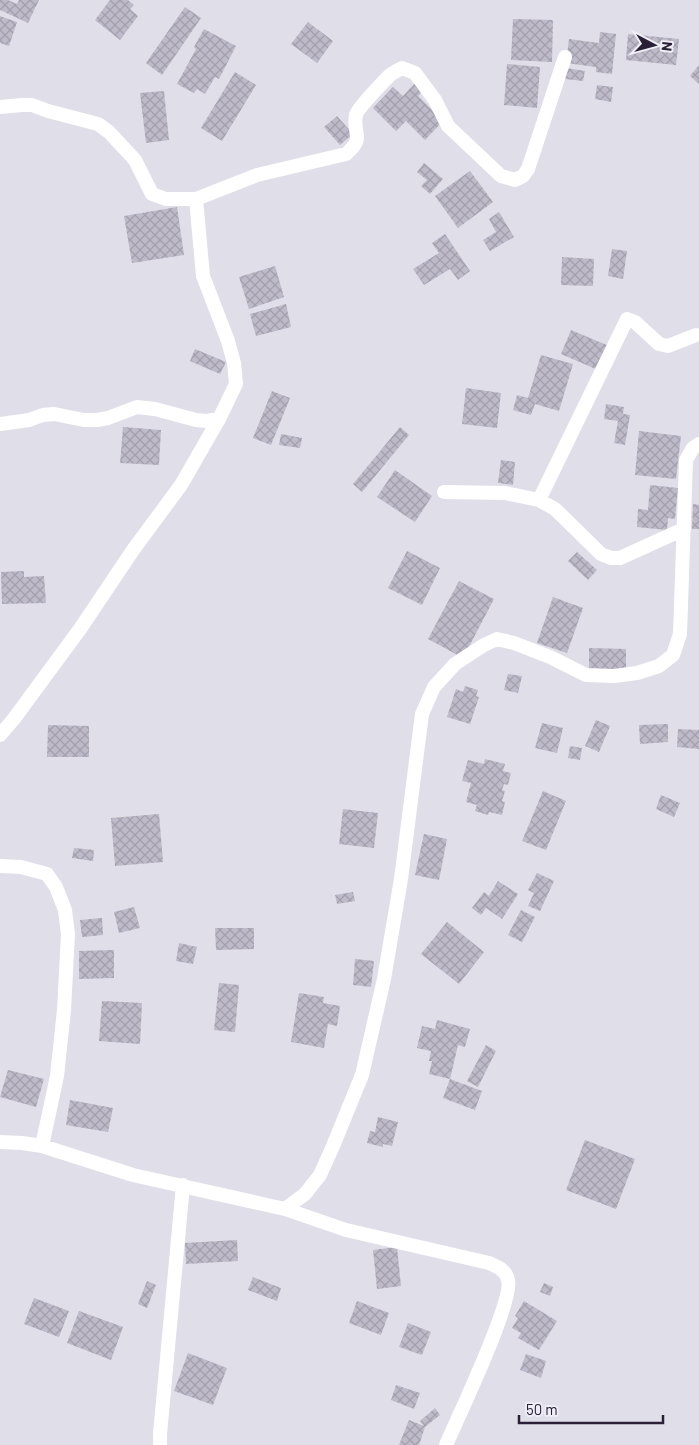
<svg xmlns="http://www.w3.org/2000/svg" width="699" height="1445" viewBox="0 0 699 1445" font-family="Barlow,sans-serif">
<defs>
<pattern id="building-cross-hatch" width="8" height="8" patternUnits="userSpaceOnUse" patternTransform="scale(1.25)"><rect width="8" height="8" fill="#bebac9"/><path d="M0 0l8 8M0 8l8-8" fill="none" stroke="#a3a0ad"/></pattern>
</defs>
<rect width="100%" height="100%" fill="#e0dee8"/>
<!-- building -->
<path fill="url(#building-cross-hatch)" d="M0,0h8l9,4 2,-4h20l-11,23 -28,-13z
M110,0h18l6,5 -4,4 8,7 -18,24 -25,-20z
M185,7l16,11 -39,57 -16,-12z
M0,16l17,6 -8,24 -9,-3z
M513,19l40,1 -1,42 -41,-2z
M308,22l25,19 -16,22 -26,-19z
M204,29l32,17 -17,33 -4,-2 -10,17 -8,-5 -3,4 -17,-9 19,-35 -2,-2z
M600,32l16,2 -4,40 -16,-2v-5l-30,-4 3,-24 30,4z
M628,34l51,5 -3,26 -50,-5z
M507,64l33,3 -3,41 -33,-3z
M699,65v19l-9,-8z
M566,68l19,3 -2,10 -18,-2z
M235,72l21,13 -34,56 -21,-13z
M416,82l9,7 -7,7 25,25 -18,19 -19,-19 -10,10 -23,-23 20,-21 10,9z
M597,85l16,2 -2,15 -16,-3z
M164,91l5,49 -23,3 -6,-50z
M337,116l16,18 -13,11 -16,-18z
M424,163l19,16 -13,15 -9,-8 6,-6 -10,-8z
M470,171l23,31 -35,26 -23,-32z
M177,207l7,48 -52,8 -8,-47z
M499,212l15,25 -24,14 -7,-11 13,-8 -7,-13z
M445,234l25,37 -12,9 -8,-11 -26,16 -11,-16 26,-16 -7,-10z
M612,249l15,2 -4,28 -15,-3z
M562,257l32,2 -1,27 -32,-1z
M275,266l9,31 -35,12 -10,-32z
M286,304l5,23 -35,9 -6,-22z
M571,330l38,16 -11,24 -37,-16z
M195,349l31,13 -6,12 -30,-13z
M541,355l32,9 -14,47 -24,-7 -4,11 -18,-5 4,-15 11,3z
M466,388l35,5 -4,35 -35,-4z
M272,391l18,7 -19,47 -18,-7z
M606,404l18,3 -1,7 7,1 -5,30 -11,-2 4,-22 -14,-2z
M123,427l38,3 -2,35 -39,-2z
M400,427l9,8 -47,57 -9,-8z
M639,431l42,5 -5,43 -41,-4z
M281,434l21,4 -2,10 -21,-3z
M501,460l14,2 -2,23 -15,-2z
M395,470l37,26 -17,26 -38,-25z
M650,485l28,3 -3,31 -7,-1 -1,12 -30,-3 1,-18 10,1z
M693,504l6,1v24h-7z
M407,551l33,17 -18,37 -34,-17z
M577,552l20,18 -9,10 -20,-19z
M24,571v6l20,-1 2,27 -44,1 -1,-32z
M459,581l35,18 -31,59 -35,-19z
M553,597l30,11 -16,45 -30,-10z
M589,648l37,1v20h-37z
M508,674l14,2 -4,17 -14,-3z
M465,686l13,4 -2,6 3,1 -9,27 -23,-7 9,-28 7,3z
M596,720l14,6 -11,26 -14,-6z
M542,723l21,5 -6,25 -22,-5z
M668,724v18l-28,2 -1,-19z
M48,725l41,1v31h-42z
M678,729l21,1v19l-22,-2z
M570,746l12,2 -2,12 -12,-2z
M485,759l20,5 -2,7 8,2 -3,12 -4,-1 -2,6 3,1 -3,10 3,1 -3,13 -13,-3 -1,3 -13,-4 2,-6 -11,-3 5,-19 -9,-2 6,-21 16,4z
M543,791l23,10 -20,49 -24,-9z
M661,795l19,8 -6,14 -18,-8z
M343,809l35,4 -4,35 -35,-4z
M159,814l4,48 -48,4 -4,-48z
M424,834l23,5 -8,41 -24,-5z
M74,848l20,2 -1,11 -21,-3z
M537,873l17,8 -14,30 -12,-5 6,-13 -6,-3z
M498,881l20,13 -16,25 -16,-11 -5,7 -9,-7 12,-16 5,4z
M353,892l2,9 -18,3 -2,-9z
M134,907l6,21 -21,5 -5,-21z
M521,910l14,7 -13,25 -14,-7z
M102,918l1,17 -21,2 -2,-17z
M447,922l37,30 -25,32 -38,-30z
M215,928h39v21l-38,1z
M179,943l18,4 -4,17 -17,-3z
M114,950v28l-35,1v-28z
M355,959l19,2 -3,26 -18,-2z
M219,983l20,2 -4,47 -21,-2z
M299,993l25,4 -1,6 17,3 -3,20 -9,-2 -4,24 -33,-6z
M102,1001l40,2 -2,41 -41,-3z
M437,1020l33,9 -5,18 -7,-2 -8,34 -21,-5 3,-13h-3l2,-10 -14,-3 5,-22 13,3z
M486,1045l10,6 -18,36 -11,-6z
M8,1070l36,9 -8,28 -36,-10z
M450,1079l32,12 -7,19 -32,-12z
M70,1100l43,8 -5,24 -42,-7z
M378,1117l20,5 -6,24 -9,-2v3l-16,-4 3,-12 5,1z
M585,1140l50,19 -19,50 -50,-19z
M237,1240l1,21 -52,3 -1,-21z
M397,1247l4,39 -24,3 -4,-39z
M253,1277l28,11 -4,13 -29,-11z
M147,1281l9,4 -9,23 -9,-4z
M544,1283l9,4 -3,9 -10,-4z
M34,1298l35,13 -10,26 -35,-13z
M357,1301l32,12 -8,22 -32,-12z
M524,1301l33,20 -18,29 -21,-12 3,-5 -9,-5 6,-10 -3,-2z
M79,1311l44,16 -12,33 -44,-17z
M408,1323l23,9 -9,23 -23,-8z
M188,1353l39,15 -14,37 -39,-14z
M526,1354l20,7 -5,17 -21,-8z
M396,1385l24,8 -6,16 -23,-9z
M435,1408l5,7 -15,12 -6,18h-20l10,-25 15,6 -4,-5z"/>
<g fill="none" stroke-linecap="round" stroke-linejoin="round">
<!-- minor -->
<path stroke="#fff" stroke-width="14" d="M0,107l22,-2h10l16,6 50,13 11,8 26,28 17,34 14,5h30l61,-24 89,-21c20,-17 6,-20 10,-39 1,-6 27,-33 33,-39 3,-3 9,-6 13,-8l13,5 20,27 13,26 53,50 14,4 8,-4 5,-7 37,-112
M0,424l29,-4 14,-5 11,-1 30,6h13l11,-2 29,-11 18,2 41,11 11,1 12,-2
M444,492l61,1 34,7 16,9 46,45 10,4h9l64,-29
M539,500l88,-181 8,3 24,22 9,2 28,-11
M0,735l13,-15 67,-91 53,-79 48,-65 38,-66 17,-35 -2,-21 -6,-22 -25,-65 -7,-77
M0,866l21,1 26,7 9,13 9,23 3,24 -4,76 -7,66 -15,70
M0,1142l22,1 20,3 91,29 152,34 61,21 143,33c9,4 17,7 19,17 6,21 -51,139 -62,165
M285,1209l20,-15 15,-19 13,-29 29,-71 22,-96 17,-100 21,-165 12,-27 21,-23 29,-19 13,-6 17,4 36,14 36,18 28,1 23,-3 22,-7 14,-11 7,-21 6,-174 7,-12 6,-4
M160,1445v-11l23,-249"/>
</g>
<!-- north arrow -->
<g transform="translate(654 45) rotate(96)" stroke="#efedf5" stroke-width="4" paint-order="stroke">
<path d="M0-4L9 19L0 12L-9 19Z" fill="#292037"/>
<text y="-8" font-size="14" font-weight="bold" text-anchor="middle" fill="#292037">N</text>
</g>
<!-- scale -->
<path d="M519 1415v8h144v-8" fill="none" stroke="#292037" stroke-width="2.5"/>
<text x="526" y="1415" font-size="15" fill="#292037" stroke="#efedf5" stroke-width="4" paint-order="stroke">50 m</text>
</svg>
